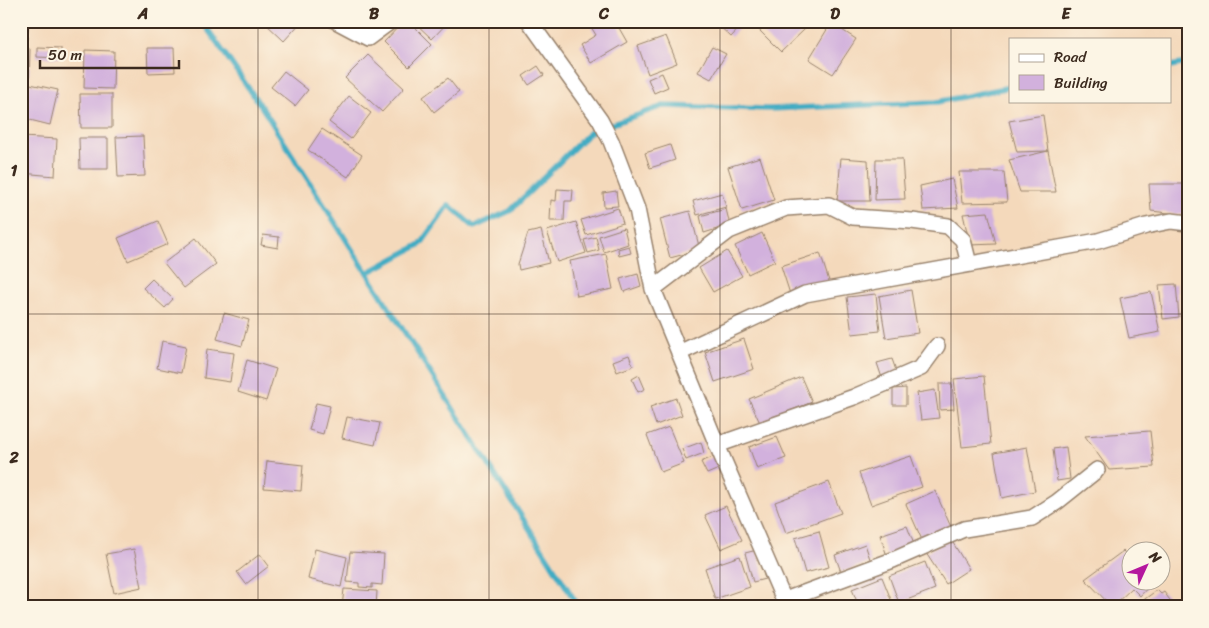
<svg xmlns="http://www.w3.org/2000/svg" width="1209" height="628" viewBox="0 0 1209 628" font-family="Sriracha,sans-serif">
<rect width="100%" height="100%" fill="#fcf5e5"/>
<filter id="ink" filterUnits="userSpaceOnUse"><feTurbulence type="fractalNoise" baseFrequency=".02" numOctaves="2"/><feDisplacementMap in="SourceGraphic" scale="10" xChannelSelector="R" yChannelSelector="G"/><feConvolveMatrix kernelMatrix="1 2 1 2 8 2 1 2 1" color-interpolation-filters="sRGB"/></filter>
<filter id="wash" filterUnits="userSpaceOnUse"><feTurbulence type="fractalNoise" baseFrequency=".0096" numOctaves="4" result="noise"/><feDisplacementMap in="SourceGraphic" scale="20" xChannelSelector="R" yChannelSelector="G"/><feGaussianBlur stdDeviation="1.12" result="paint"/><feColorMatrix in="noise" values="0 0 0 0 0 0 0 0 0 0 0 0 0 0 0 0 0 1.4 0 .05"/><feComposite in="paint" operator="in"/></filter>
<g filter="url(#wash)">
<rect width="100%" height="100%" fill="#f4d9bb"/>
<g fill="none" stroke-linecap="round" stroke-linejoin="round">
<!-- stream -->
<path stroke="#43acc3" stroke-width="5.5" d="M202,21l61,88 316,498
M1170,66l18,-3
M367,273l54,-29 28,-39 25,22 36,-16 80,-79 73,-26 107,3 167,-7 73,-15"/>
</g>
<g id="blocks">
<!-- building -->
<path fill="#d2b1dd" d="M21,21h8l-2,18h-6z
M263,21h39l-18,20z
M404,21h5l23,23 -23,23 -25,-25z
M413,21h36l-17,18z
M600,21h15l12,21 -36,21 -11,-18 16,-10 -5,-8z
M634,21h11l-4,5z
M717,21h27l1,1 -14,15 -15,-14z
M766,21h31l8,8 -24,23 -23,-23z
M831,23l25,16 -23,35 -24,-15z
M666,36l11,27 -29,11 -10,-28z
M21,47l9,1 -1,32h-8z
M37,47l24,1v10l-24,-1z
M712,47l14,7 -15,25 -13,-7z
M147,48h27l1,24 -27,1z
M85,50l29,1 -1,38 -29,-1z
M368,55l36,33 -22,24 -37,-34z
M538,66l6,9 -15,10 -6,-9z
M284,71l24,19 -13,16 -24,-19z
M662,73l6,14 -14,6 -6,-14z
M448,78l11,14 -25,20 -11,-15z
M30,84l28,6 -8,35 -28,-7z
M80,94h32v34h-31z
M349,96l22,17 -20,26 -22,-17z
M1043,115l5,36 -31,1 -8,-31z
M322,129l40,26 -14,22 -40,-27z
M143,136l2,40 -27,1 -2,-40z
M22,137l35,2 -2,37 -34,-3z
M79,138h29v31h-28z
M670,145l5,15 -25,8 -5,-15z
M1048,151l8,41h-36l-11,-32z
M760,157l14,43 -32,10 -14,-43z
M841,158l27,2 2,41h-33z
M876,159h26l3,40 -30,1z
M959,172h45l3,30 -45,1z
M952,179l6,29 -35,2 -3,-24z
M1149,184h36l1,31 -35,-4z
M557,189l16,1 -1,11h-7l-1,20h-14l1,-21 5,1z
M616,191l2,15 -14,1 -1,-14z
M722,193l4,14 -29,8 -4,-14z
M618,208l5,15 -37,12 -5,-15z
M726,209l4,16 -26,8 -4,-17z
M690,211l10,39 -30,8 -10,-39z
M988,212l8,32 -26,1 -7,-31z
M158,221l10,23 -40,17 -10,-23z
M576,222l10,31 -29,9 -10,-31z
M624,228l4,16 -24,8 -5,-16z
M541,230l8,33 -30,7 -1,-6 10,-31z
M762,233l13,28 -27,13 -13,-28z
M263,235l16,2 -1,11 -17,-3z
M596,237l3,13 -11,3 -4,-13z
M196,238l20,26 -32,24 -20,-25z
M629,246l2,7 -12,3 -1,-7z
M727,251l15,25 -29,16 -14,-24z
M820,253l10,31 -39,13 -10,-31z
M606,254l7,35 -36,7 -7,-35z
M638,274l3,12 -17,6 -4,-13z
M152,279l21,20 -8,9 -22,-20z
M1176,284l3,33 -16,2 -4,-34z
M911,290l7,43 -32,5 -7,-42z
M1151,292l9,40 -31,6 -9,-40z
M876,294l4,37 -28,3 -5,-37z
M224,313l25,7 -7,26 -25,-7z
M744,339l10,30 -39,13 -10,-30z
M162,341l24,5 -5,27 -24,-5z
M207,349l27,4 -4,29 -26,-4z
M629,355l4,11 -16,6 -4,-11z
M892,359l6,17 -15,5 -6,-18z
M247,360l29,9 -10,32 -28,-9z
M639,375l6,14 -7,3 -6,-13z
M984,376l7,68 -29,3 -8,-68z
M801,377l11,25 -52,21 -11,-24z
M939,384h13l2,25 -14,1z
M906,388v17h-13v-16z
M935,390l4,28 -18,2 -4,-27z
M676,398l6,17 -26,10 -6,-18z
M316,403l14,3 -7,28 -14,-4z
M347,417l33,6 -5,22 -33,-7z
M669,427l15,36 -23,9 -14,-37z
M1150,431l4,36 -45,3 -24,-34z
M777,437l9,21 -29,11 -8,-22z
M701,442l3,11 -18,7 -4,-11z
M1027,447l8,44 -33,7 -8,-45z
M1066,447l4,32 -13,2 -4,-32z
M715,456l6,12 -14,6 -6,-12z
M911,456l11,31 -51,18 -12,-32z
M267,461l36,4 -2,26 -37,-3z
M829,482l12,31 -55,20 -11,-31z
M935,491l16,36 -29,13 -16,-36z
M726,506l16,34 -21,9 -16,-34z
M907,526l8,21 -28,9 -7,-21z
M819,531l10,36 -24,6 -10,-35z
M950,538l19,31 -23,15 -20,-31z
M865,544l6,18 -30,10 -6,-17z
M134,549l8,38 -28,6 -8,-39z
M315,549l32,8 -6,30 -33,-8z
M757,550l8,29 -12,3 -8,-29z
M1123,551l9,9v20h18l2,3 -12,13 -8,-8 -20,19 -27,-28z
M350,552l34,2 -2,31 -10,-1v4l-13,-1v-4l-12,-1z
M260,554l9,12 -23,18 -9,-12z
M740,556l10,31 -35,12 -10,-31z
M925,562l10,27 -36,14 -10,-27z
M882,577l12,30h-35l-7,-18z
M344,589l33,2 -1,16h-34z
M1157,590l4,4 3,-2 11,15h-41z"/>
</g>
</g>
<g filter="url(#ink)">
<use href="#blocks" fill-opacity="0" stroke="#98826c" stroke-width="1"/>
<g fill="none" stroke-linecap="round" stroke-linejoin="round">
<defs>
<path id="street" d="M336,21l32,17 23,-17
M529,21l71,99 11,21 26,68 16,80 64,156 70,162
M653,289l76,-58 57,-23 43,-3 24,12 59,4 36,5 15,14 6,24
M679,353l126,-59 293,-53 48,-15 25,-5 17,2
M717,445l137,-48 67,-29 16,-22
M785,600l108,-40 71,-31 68,-11 25,-16 40,-32"/>
</defs>
<!-- street casing -->
<use href="#street" stroke="#98826c" stroke-width="18"/>
<!-- street -->
<use href="#street" stroke="#fff" stroke-width="15"/>
</g>
</g>
<!-- grid -->
<path fill="none" stroke="#3b2a1e" stroke-width="1" stroke-opacity="0.55" d="M258,21v586M489,21v586M720,21v586M951,21v586M21,314h1167"/>
<!-- margin -->
<rect width="1209" height="628" fill="none" stroke="#fcf5e5" stroke-width="55"/>
<!-- legend -->
<rect x="1009" y="38" width="162" height="65" fill="#fcf5e5" stroke="#afa495"/>
<rect x="1019" y="54" width="25" height="8" fill="#ffffff" stroke="#afa495"/>
<text x="1054" y="62" font-size="15" fill="#3b2a1e">Road</text>
<rect x="1019" y="75" width="25" height="15" fill="#d2b1dd" stroke="#afa495"/>
<text x="1054" y="88" font-size="15" fill="#3b2a1e">Building</text>
<!-- north arrow -->
<g transform="translate(1146 566) rotate(46)"><circle r="24" fill="#fcf5e5" stroke="#afa495"/>
<path d="M0-4L9 19L0 12L-9 19Z" fill="#b5179e"/>
<text y="-8" font-size="14" font-weight="bold" text-anchor="middle" fill="#3b2a1e">N</text>
</g>
<!-- scale -->
<path d="M40 60v8h139v-8" fill="none" stroke="#3b2a1e" stroke-width="2.5"/>
<text x="48" y="60" font-size="15" fill="#3b2a1e" stroke="#fcf5e5" stroke-width="4" paint-order="stroke">50 m</text>
<rect x="28" y="28" width="1154" height="572" fill="none" stroke="#3b2a1e" stroke-width="2"/>
<g font-size="16" text-anchor="middle" font-weight="bold" fill="#3b2a1e">
<text x="143" y="19">A</text>
<text x="374" y="19">B</text>
<text x="604" y="19">C</text>
<text x="835" y="19">D</text>
<text x="1066" y="19">E</text>
<text x="14" y="176">1</text>
<text x="14" y="463">2</text>
</g>
</svg>
